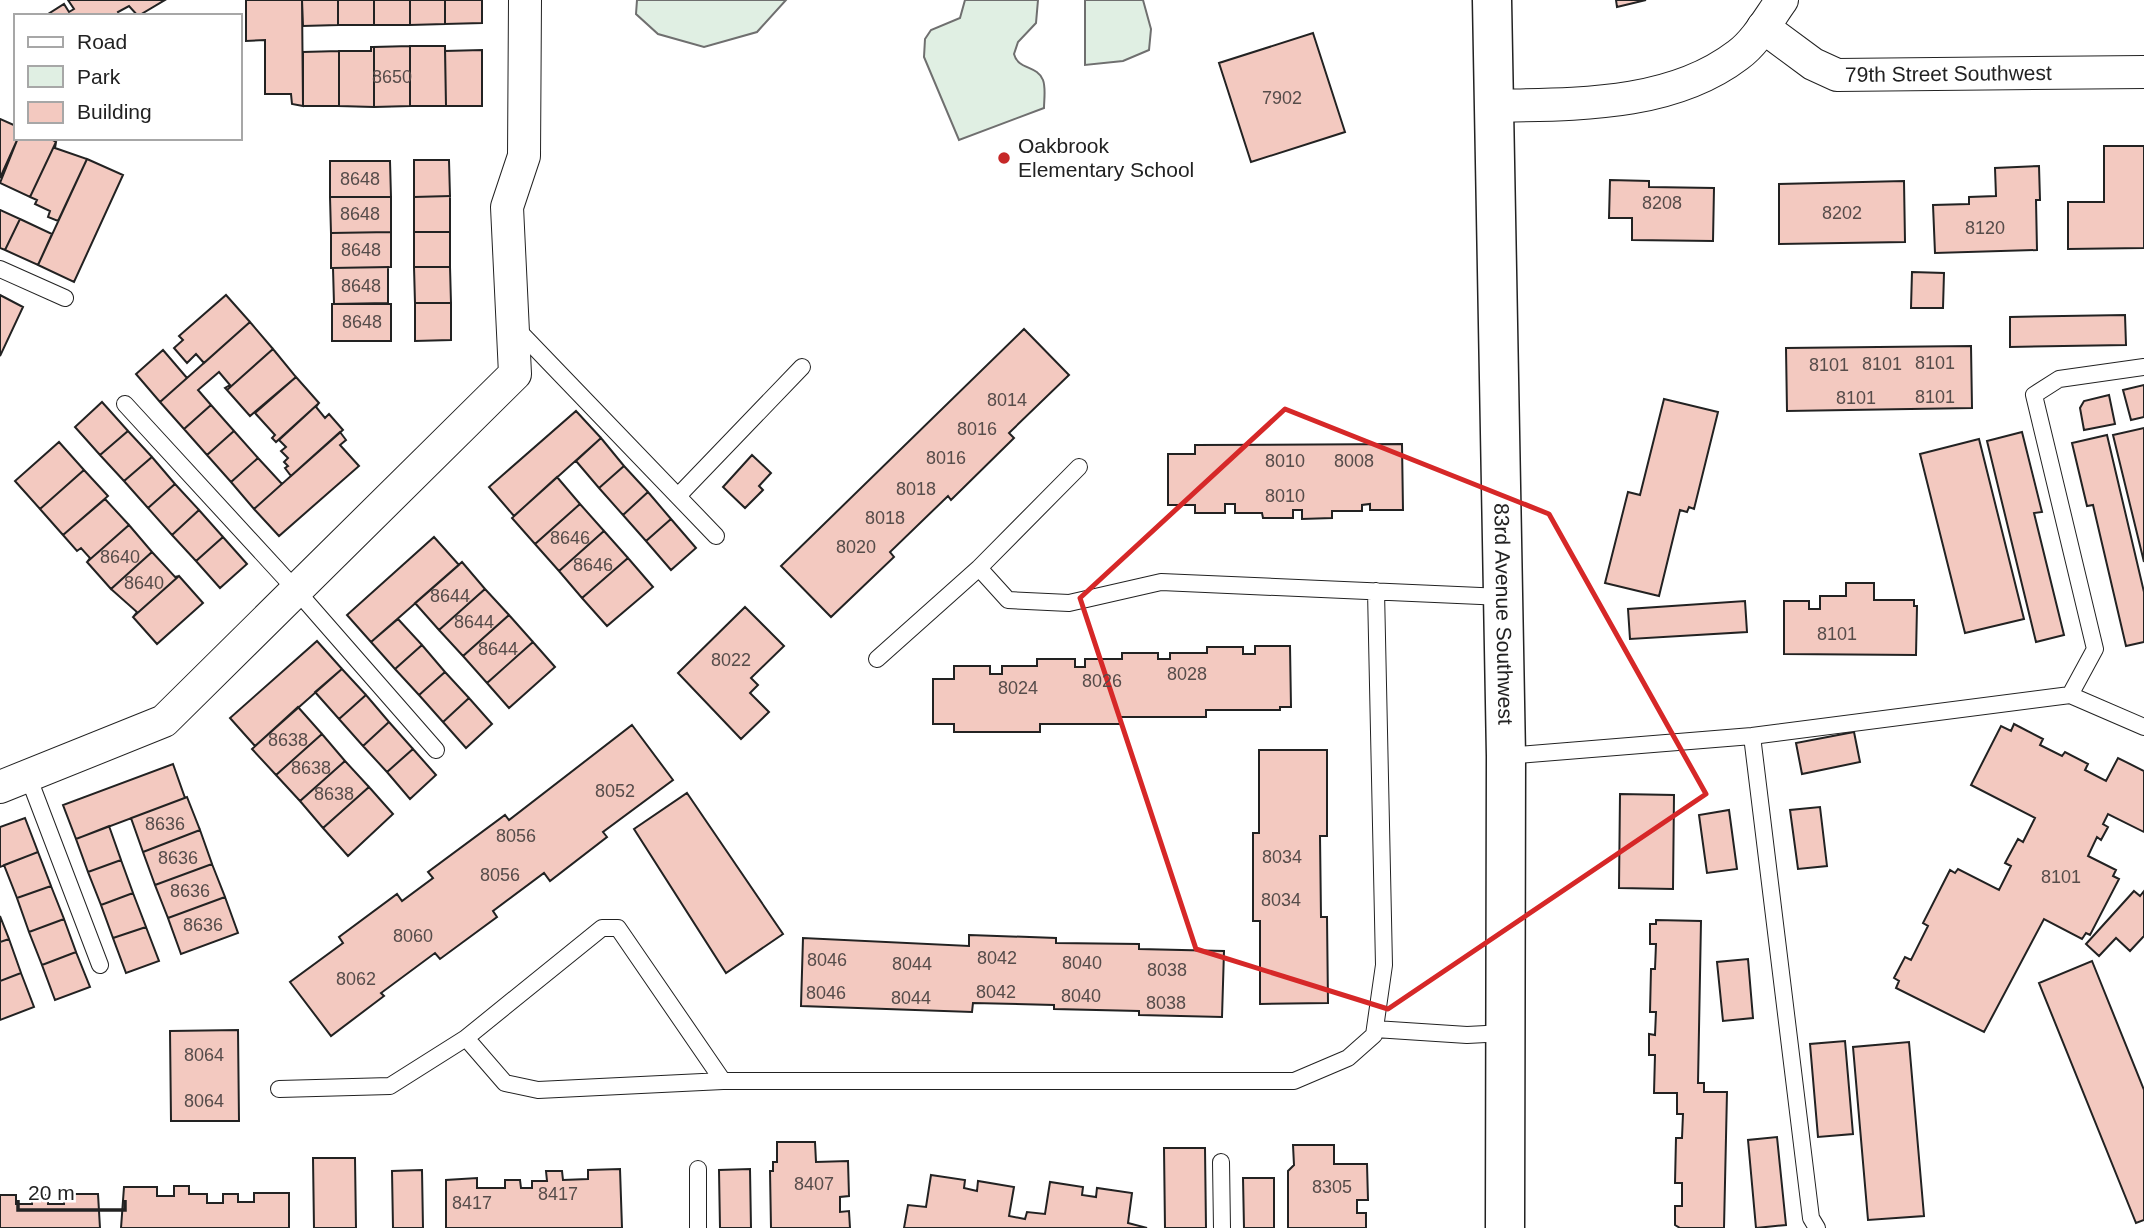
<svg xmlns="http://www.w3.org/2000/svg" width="2144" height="1228" viewBox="0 0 2144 1228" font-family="Helvetica,sans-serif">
<rect width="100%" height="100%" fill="#fff"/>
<!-- green -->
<path fill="#e0efe3" stroke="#6f6f6f" stroke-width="2" d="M637,0h149l-29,32 -53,15 -46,-13 -22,-20z
M965,0h73l-2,23 -18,19 -4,12c4,16 23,11 29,26 3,8 1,20 1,28l-85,32 -35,-83 1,-18 6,-9 29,-12z
M1085,0h58l8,29 -2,21 -26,11 -38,4z"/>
<!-- building -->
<path fill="#f3c9c0" stroke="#222" stroke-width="2" d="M68,0h97l-27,16 -9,-10 -11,6 2,4h-75l19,-12 5,8 5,-3z
M246,0h56l1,106 -11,-2 -1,-10h-26v-54l-19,1z
M302,0h36v25l-35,1z
M338,0h36v25h-36z
M374,0h36v25h-36z
M410,0h35v24l-35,1z
M445,0h37v23l-37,1z
M1616,0h30l-29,7z
M1313,33l32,99 -94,30 -32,-99z
M410,46v60l-36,1v-60z
M410,46h35l1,60h-36z
M371,47h3v60l-35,-1v-55h32z
M482,50v56h-36l-1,-55z
M339,51v55h-36v-54z
M0,119l16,7 2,12 -18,40z
M18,138h31l7,4 -26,55 -30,-14z
M56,142l-1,6 32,11 -29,62 -10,-4 2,-6 -15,-7 2,-4 -7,-3z
M2104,146h40v102l-76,1v-47h36z
M87,159l36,16 -49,107 -36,-17z
M414,160h35l1,36 -36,1z
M330,161h60l1,36h-61z
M2039,166l1,34h-4l1,50 -102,3 -2,-48 36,-1v-7l27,-1 -1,-28z
M1610,180l39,1v6l65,1 -1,53 -81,-1v-22h-23z
M1904,181l1,61 -126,2v-60z
M450,196v36h-36v-35z
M330,197h61v35l-60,1z
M0,210l20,9 -15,31 -5,-2z
M20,219l32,15 -14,31 -33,-15z
M391,232v35l-60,1v-35z
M414,232h36v35h-36z
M388,267v36l-54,1 -1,-36z
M414,267h36l1,36h-36z
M1912,272l32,1 -1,35h-32z
M0,295l23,12 -23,49z
M226,295l24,27 -46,41 -8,-9 -9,9 -13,-15 9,-8 -4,-4z
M415,303h36v37l-36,1z
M332,304h59v37h-59z
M2125,315l1,30 -116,2v-30z
M250,322l23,27 -46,41 -2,-2 5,-3 -11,-13 -21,18 13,15 -27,24 -24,-27z
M1024,329l45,46 -60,58 5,5 -63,62 -3,-4 -58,56 4,5 -63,60 -50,-51z
M1971,346l1,62 -185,3 -1,-63z
M273,349l23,28 -46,39 -23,-26z
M163,350l24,28 -27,24 -24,-28z
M296,377l23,26 -43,39 -4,-4 3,-3 -20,-22z
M2144,385v32l-13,3 -8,-30z
M2109,395l6,29 -31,6 -4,-22 4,-7z
M1664,399l54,13 -24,97 -5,-2 -2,5 -7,-2 -21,86 -54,-13 23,-91 12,3z
M102,402l26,29 -28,24 -25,-28z
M319,403l-3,4 9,11 4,-4 14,16 -52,46 -6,-8 3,-2 -4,-4 4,-4 -7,-7 5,-4 -7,-7z
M211,405l23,26 -27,24 -23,-26z
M576,411l25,27 -87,78 -25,-29z
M2144,428v134l-31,-127z
M128,431l24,26 -28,24 -24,-26z
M234,431l24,27 -27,24 -24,-27z
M340,432l6,8 -6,5 19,21 -80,70 -25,-27z
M2022,432l20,80 -8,1 30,122 -28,7 -49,-201z
M2107,435l37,157v50l-18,4 -33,-141 -6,1 -15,-63z
M601,438l23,28 -25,22 -23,-27z
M1979,439l45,180 -59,14 -45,-179z
M59,442l25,28 -44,39 -25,-28z
M1402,444l1,66h-33v-6l-8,1v6h-30v7l-30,1v-9h-9v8h-30l-1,-5h-27v-9h-10v9h-30v-8h-27v-51h27v-9z
M752,455l19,18 -12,13 4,4 -18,18 -22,-21z
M152,457l23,27 -27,24 -24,-27z
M258,458l24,26 -28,25 -23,-27z
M624,466l24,26 -25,23 -24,-27z
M84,470l24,26 -45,39 -23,-26z
M557,477l23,27 -45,40 -23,-26z
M175,484l24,26 -27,25 -24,-27z
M648,492l23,27 -25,22 -23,-26z
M105,499l24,26 -42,37 3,-4 -9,-10 -4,3 -14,-16z
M580,504l24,27 -45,40 -24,-27z
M199,510l24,27 -27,24 -24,-26z
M671,519l25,29 -25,22 -25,-29z
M129,525l23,27 -41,37 -24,-27z
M604,531l24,27 -46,40 -23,-27z
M223,537l24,27 -27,24 -24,-27z
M434,537l25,28 -88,77 -24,-27z
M152,552l23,25 4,-1 -46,41 4,-5 -26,-23z
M628,558l25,29 -46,39 -25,-28z
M462,562l23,27 -46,41 -24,-27z
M179,576l24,27 -46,41 -24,-27z
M1846,583h28v17h40v6h3l-1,49 -132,-1v-53h25v8h11v-13h26z
M485,589l24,26 -46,41 -24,-26z
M1745,601l2,31 -117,7 -2,-30z
M745,607l39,39 -33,32 7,7 -8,8 19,19 -28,27 -63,-66z
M509,615l24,27 -46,41 -24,-27z
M398,619l24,26 -27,24 -24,-27z
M317,641l25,28 -87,77 -25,-28z
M533,642l22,25 -46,41 -22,-25z
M422,645l23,27 -26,23 -24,-26z
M1255,646h35l1,61h-11v3h-74v7h-85v7h-81v8h-86v-8h-21v-45h21v-13h36v8h12v-8h35v-7h38v8h10v-8h37v-6h36v6h12v-6h37v-6h36v7h12z
M342,669l24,26 -27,24 -24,-27z
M445,672l24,26 -26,24 -24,-27z
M366,695l23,27 -26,24 -24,-27z
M469,698l23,26 -26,24 -23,-26z
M298,707l24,27 -46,41 -24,-26z
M389,722l24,27 -26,23 -24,-26z
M2014,724l29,15 -3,6 22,11 3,-4 23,12 -3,6 21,11 12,-23 26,13v61l-36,-18 -5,10 5,3 -7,13 -4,-3 -9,19 28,14 -3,6 6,3 -29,56 -4,-2 -4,6 -38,-20 -60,113 -88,-44 3,-7 -5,-3 11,-21 6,3 17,-34 -5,-3 27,-53 5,3 3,-4 41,21 12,-24 -6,-3 13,-24 5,3 12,-24 -64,-33 30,-59 10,5z
M632,725l41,55 -70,52 4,5 -57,44 -6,-8 -51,38 4,6 -57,42 -5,-6 -54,40 3,3 -53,40 -41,-54 53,-39 -4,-6 58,-43 5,7 31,-23 -5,-6 77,-57 4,5z
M1854,732l6,30 -58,12 -6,-31z
M322,734l23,27 -45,40 -24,-26z
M413,749l23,26 -26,24 -23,-27z
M1259,750h68v86h-7l1,81h6l1,86 -68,1v-83h-7v-88h6z
M345,761l24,26 -46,41 -23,-27z
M173,764l12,34 -109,41 -13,-34z
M369,787l24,27 -45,42 -25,-28z
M687,793l96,141 -57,39 -92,-144z
M1620,794l54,1 -1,94 -54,-1z
M187,797l13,33 -57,22 -12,-34z
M1820,807l7,59 -29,3 -8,-59z
M1729,810l8,59 -30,4 -8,-58z
M25,818l13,34 -38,15v-40z
M109,826l12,34 -33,12 -12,-33z
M200,830l12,34 -57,21 -12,-33z
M38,852l13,34 -34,12 -13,-33z
M121,860l12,33 -32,12 -13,-33z
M212,864l13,33 -57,21 -13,-33z
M51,886l13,33 -35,13 -12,-34z
M2134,891l6,5 4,-5v45l-14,15 -14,-13 -17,18 -13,-12z
M133,893l13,34 -33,11 -12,-33z
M225,897l13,36 -57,21 -13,-36z
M0,916l9,23 -9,3z
M64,919l12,33 -34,13 -13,-33z
M1656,920l45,1 -3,162h6v9h23l-3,136h-44l-5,-3v-19h7v-23h-7l1,-45h6l1,-24h-6v-21h-23l1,-38h-6v-21l6,1 1,-23h-6l1,-43h4l1,-25h-6v-20h6z
M146,927l13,34 -33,12 -13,-35z
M969,935l87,3v5l83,1v5l85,2 -2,66 -83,-2v-4l-85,-2v-4l-81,-2 -1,9 -171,-6 2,-68 166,8z
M9,939l12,34 -21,8v-39z
M76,952l14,35 -35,13 -13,-35z
M1748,959l5,59 -30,3 -6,-59z
M2092,961l52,129v130l-8,3 -97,-240z
M21,973l13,34 -34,13v-39z
M238,1030l1,91h-68l-1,-90z
M1845,1041l8,93 -35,3 -8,-93z
M1909,1042l15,174 -56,4 -15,-173z
M1777,1137l9,88 -30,3 -8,-88z
M777,1142h38l1,20 32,-1 1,35 -9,1v15l9,-1 1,17h-79l-1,-57h3v-9h4z
M1293,1145h41v19h33l1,36h-11v13h9v15h-78v-57l6,-6z
M1164,1148h41l1,80h-41z
M313,1158h42l1,70h-42z
M620,1169l2,59h-176v-48l31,-2v10h28v-8h15l1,8h11v-7h15l-1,-10h16l1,9 25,-1v-9z
M750,1169l1,59h-31l-1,-58z
M422,1170l1,58h-30l-1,-57z
M931,1175l34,5 -1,8 13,3 1,-10 36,6 -5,29 16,3 2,-7 18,2 5,-32 33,5 -1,8 14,2 1,-9 35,5 -4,30 19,5h-243l4,-23 18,2z
M1243,1178h31v50h-30z
M174,1186h15v8h18v9h16v-9h15v8h16v-9h35v35h-168l3,-41h33v9h17z
M64,1194h34l2,34h-100v-33h16v9h16v-8l16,-1v9h16z"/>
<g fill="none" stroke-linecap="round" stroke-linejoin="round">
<defs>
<path id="service" d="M0,269l65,29
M514,326l202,210
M125,404l171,186 140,160
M1079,467l-100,101 29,32 61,3 92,-21 342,15
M678,496l124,-129
M877,659l102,-91
M2070,695l25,-46 -61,-254 25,-16 85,-12
M1752,736l59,482 6,10
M1506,756l246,-20 318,-41 74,32
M28,776l72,189
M1375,1029l92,6 38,-2
M723,1081l-105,-153h-16l-136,110 39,45 33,7 185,-9h571l54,-23 26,-23 10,-70 -8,-374
M279,1089l111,-3 76,-48
M1221,1162l1,66
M698,1228v-59"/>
<g id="minor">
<path id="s1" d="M1763,27l50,37 24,11 307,-3"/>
<path d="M1493,106c81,-2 177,1 245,-51 18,-13 31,-37 44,-55"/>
<path d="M0,787l164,-66 351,-347 -8,-167 17,-51 1,-156"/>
</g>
<g id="tertiary">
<path id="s2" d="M1492,0l14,756 -1,472"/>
</g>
</defs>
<!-- service casing -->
<use href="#service" stroke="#222" stroke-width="18"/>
<!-- minor casing -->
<use href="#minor" stroke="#222" stroke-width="34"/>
<!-- tertiary casing -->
<use href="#tertiary" stroke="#222" stroke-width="41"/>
<!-- service -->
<use href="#service" stroke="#fff" stroke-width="16"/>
<!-- minor -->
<use href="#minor" stroke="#fff" stroke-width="32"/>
<!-- tertiary -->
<use href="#tertiary" stroke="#fff" stroke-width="38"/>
</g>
<!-- marked area -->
<path fill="none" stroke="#d62828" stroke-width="5" stroke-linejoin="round" d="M1285,409l264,105 157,280 -318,215 -192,-60 -116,-351z"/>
<!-- markers -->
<circle fill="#c62828" stroke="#fff" stroke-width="2.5" cx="1004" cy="158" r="7"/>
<g text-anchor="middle" stroke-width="5" stroke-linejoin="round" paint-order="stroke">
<!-- number labels -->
<g font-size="18" fill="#564c4a">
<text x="392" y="83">8650</text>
<text x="1282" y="104">7902</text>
<text x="360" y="185">8648</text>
<text x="1662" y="209">8208</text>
<text x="1842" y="219">8202</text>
<text x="360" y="220">8648</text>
<text x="1985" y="234">8120</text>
<text x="361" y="256">8648</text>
<text x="361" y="292">8648</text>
<text x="362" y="328">8648</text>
<text x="1935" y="369">8101</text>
<text x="1882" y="370">8101</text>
<text x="1829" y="371">8101</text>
<text x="1935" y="403">8101</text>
<text x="1856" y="404">8101</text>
<text x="1007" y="406">8014</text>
<text x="977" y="435">8016</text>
<text x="946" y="464">8016</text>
<text x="1285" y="467">8010</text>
<text x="1354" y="467">8008</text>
<text x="916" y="495">8018</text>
<text x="1285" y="502">8010</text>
<text x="885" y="524">8018</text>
<text x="570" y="544">8646</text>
<text x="856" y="553">8020</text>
<text x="120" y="563">8640</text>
<text x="593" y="571">8646</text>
<text x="144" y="589">8640</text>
<text x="450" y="602">8644</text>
<text x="474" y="628">8644</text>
<text x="1837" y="640">8101</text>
<text x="498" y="655">8644</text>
<text x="731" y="666">8022</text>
<text x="1187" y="680">8028</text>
<text x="1102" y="687">8026</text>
<text x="1018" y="694">8024</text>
<text x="288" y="746">8638</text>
<text x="311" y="774">8638</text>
<text x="615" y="797">8052</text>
<text x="334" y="800">8638</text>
<text x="165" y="830">8636</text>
<text x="516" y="842">8056</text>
<text x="1282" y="863">8034</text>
<text x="178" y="864">8636</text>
<text x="500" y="881">8056</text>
<text x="2061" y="883">8101</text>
<text x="190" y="897">8636</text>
<text x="1281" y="906">8034</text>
<text x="203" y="931">8636</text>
<text x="413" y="942">8060</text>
<text x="997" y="964">8042</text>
<text x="827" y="966">8046</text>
<text x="1082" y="969">8040</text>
<text x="912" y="970">8044</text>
<text x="1167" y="976">8038</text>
<text x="356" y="985">8062</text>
<text x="996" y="998">8042</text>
<text x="826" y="999">8046</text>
<text x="1081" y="1002">8040</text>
<text x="911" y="1004">8044</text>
<text x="1166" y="1009">8038</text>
<text x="204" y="1061">8064</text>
<text x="204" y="1107">8064</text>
<text x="814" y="1190">8407</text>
<text x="1332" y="1193">8305</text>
<text x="558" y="1200">8417</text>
<text x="472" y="1209">8417</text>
</g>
<!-- street labels -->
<g font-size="21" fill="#222" stroke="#fff">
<text dy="7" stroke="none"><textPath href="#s1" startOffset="200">79th Street Southwest</textPath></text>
<text dy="7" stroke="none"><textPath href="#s2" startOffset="614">83rd Avenue Southwest</textPath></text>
</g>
<!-- poi labels -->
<g font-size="21" fill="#222" stroke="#fff" text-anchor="start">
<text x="1018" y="153">Oakbrook<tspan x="1018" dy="24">Elementary School</tspan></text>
</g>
</g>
<!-- legend -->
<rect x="14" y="14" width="228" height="126" fill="#ffffff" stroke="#a7a7a7" stroke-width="2"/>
<rect x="28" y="37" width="35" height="10" fill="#ffffff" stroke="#a7a7a7" stroke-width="2"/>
<text x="77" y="49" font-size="21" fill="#222222">Road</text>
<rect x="28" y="66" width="35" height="21" fill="#e0efe3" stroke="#a7a7a7" stroke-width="2"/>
<text x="77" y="84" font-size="21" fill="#222222">Park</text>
<rect x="28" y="102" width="35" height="21" fill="#f3c9c0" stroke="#a7a7a7" stroke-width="2"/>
<text x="77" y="119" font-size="21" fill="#222222">Building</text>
<!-- scale -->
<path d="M18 1200v10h107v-10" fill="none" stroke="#222222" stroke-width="3.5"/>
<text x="28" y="1200" font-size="21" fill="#222222" stroke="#ffffff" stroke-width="5" paint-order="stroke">20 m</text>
</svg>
